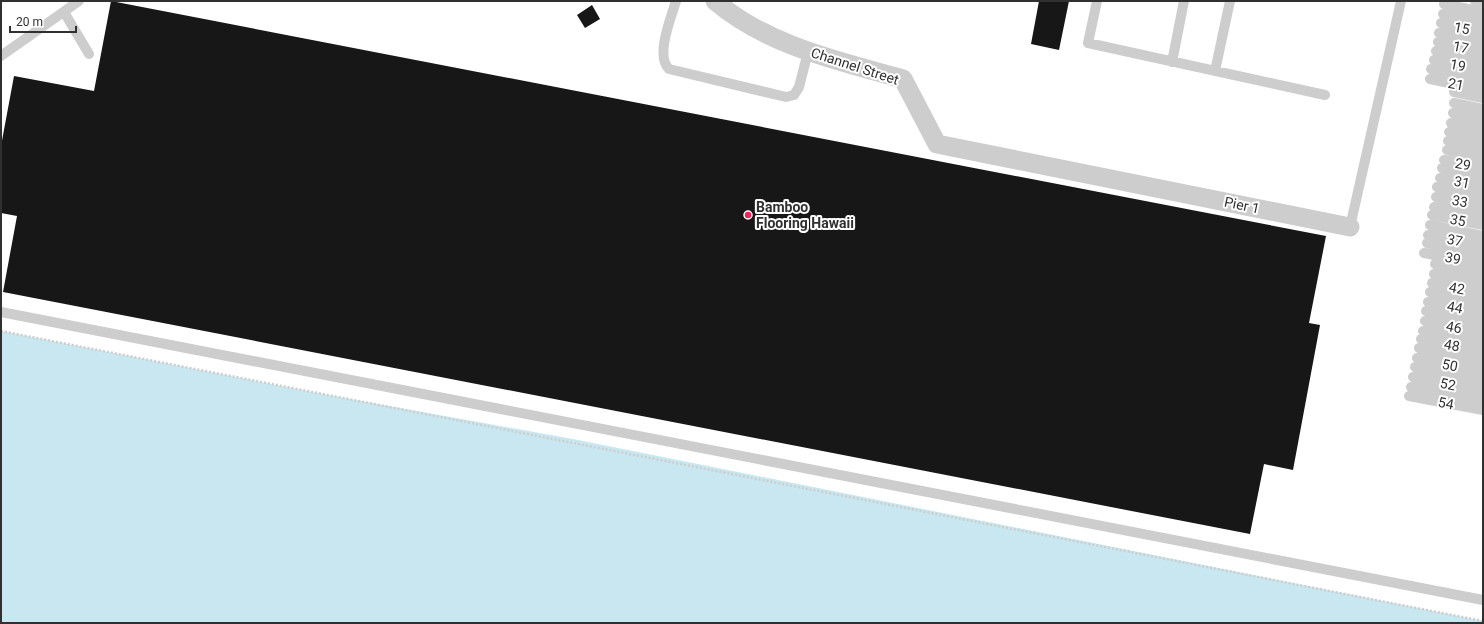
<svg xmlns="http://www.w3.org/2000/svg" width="1484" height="624" viewBox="0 0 1484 624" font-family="Roboto,sans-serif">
<rect width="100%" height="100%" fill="#fff"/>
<!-- water -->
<path fill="#c8e7f0" d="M1,331l321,63 251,45 910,182v2h-1482z"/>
<!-- building -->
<path fill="#171717" d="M111,1l1215,235 -17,87 11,2 -27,145 -29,-6 -14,70 -1247,-242 14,-76 -16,-3v-67l13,-70 80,15z
M1039,1h30l-10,49 -28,-6z
M592,5l8,14 -15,9 -8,-13z"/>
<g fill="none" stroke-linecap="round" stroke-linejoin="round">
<!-- path -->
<path stroke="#cdcdcd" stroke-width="2.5" stroke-dasharray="2 2" stroke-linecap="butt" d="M1,331l1482,290"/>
<!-- service -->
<path stroke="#cdcdcd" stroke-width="10" d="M676,1c-5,17 -21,55 -7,68l117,28 8,-2 5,-8 9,-35
M1097,1l-9,42 237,52
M1475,1l8,2
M1444,4l39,8
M64,12l25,42
M1443,14l40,8
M1441,23l42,9
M1439,33l44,9
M1438,42l45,9
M1436,51l47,9
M1,56l78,-55
M1434,60l49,10
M1172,62l12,-61
M1431,69l52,11
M1215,71l15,-70
M1430,79l53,11
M1454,92l29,6
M1454,103l29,6
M1453,113l30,6
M1451,123l32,6
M1449,132l34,6
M1448,141l35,7
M1447,150l36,7
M1444,160l39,7
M1442,168l41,9
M1440,178l43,8
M1437,187l46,9
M1436,197l47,9
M1434,207l49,9
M1432,215l51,10
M1430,225l53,11
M1350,227l51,-226
M1428,235l55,10
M1427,243l56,12
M1424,253l59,11
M1435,264l48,10
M1434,274l49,10
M1432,283l51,11
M1430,292l53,11
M1428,302l55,11
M1426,311l57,11
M1,312l1482,288
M1425,321l58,11
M1423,331l60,11
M1421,339l62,12
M1419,348l64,13
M1417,358l66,13
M1415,367l68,14
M1413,377l70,14
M1411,387l72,14
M1409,396l74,14"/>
<!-- minor -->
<path stroke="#cdcdcd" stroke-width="19" d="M715,1c53,45 124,60 188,78l34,65 413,83"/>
</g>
<!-- markers -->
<circle fill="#f72354" stroke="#fff" stroke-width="1.5" cx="748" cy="215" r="4"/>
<g text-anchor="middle" stroke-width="4" stroke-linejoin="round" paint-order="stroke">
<!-- street labels -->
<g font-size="14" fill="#303030" stroke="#fff">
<text transform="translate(1462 28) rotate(11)" y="5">15</text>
<text transform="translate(1461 47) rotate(11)" y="5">17</text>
<text transform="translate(1458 65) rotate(11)" y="5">19</text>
<text transform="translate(855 66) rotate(18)" y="5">Channel Street</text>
<text transform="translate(1456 84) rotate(11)" y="5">21</text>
<text transform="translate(1463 164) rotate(11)" y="5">29</text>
<text transform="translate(1462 182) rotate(11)" y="5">31</text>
<text transform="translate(1460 201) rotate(11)" y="5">33</text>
<text transform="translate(1242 205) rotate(12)" y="5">Pier 1</text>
<text transform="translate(1458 220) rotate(11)" y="5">35</text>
<text transform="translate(1455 240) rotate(11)" y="5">37</text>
<text transform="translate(1453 258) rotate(11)" y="5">39</text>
<text transform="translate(1457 288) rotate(11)" y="5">42</text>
<text transform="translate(1455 307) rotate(11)" y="5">44</text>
<text transform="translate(1454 327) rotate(11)" y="5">46</text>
<text transform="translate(1452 345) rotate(11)" y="5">48</text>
<text transform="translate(1450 365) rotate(11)" y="5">50</text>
<text transform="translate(1448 384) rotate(11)" y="5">52</text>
<text transform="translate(1446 403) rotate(11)" y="5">54</text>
</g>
<!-- poi labels -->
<g font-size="14" font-weight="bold" fill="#303030" stroke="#fff" text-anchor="start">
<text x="756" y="212">Bamboo<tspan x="756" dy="16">Flooring Hawaii</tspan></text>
</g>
</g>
<!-- border -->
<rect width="1484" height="624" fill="none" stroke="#303030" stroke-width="4"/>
<!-- scale -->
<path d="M10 26v6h66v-6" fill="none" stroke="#303030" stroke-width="2"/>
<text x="16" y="26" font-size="12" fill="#303030" stroke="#ffffff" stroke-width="3" paint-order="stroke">20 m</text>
</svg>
